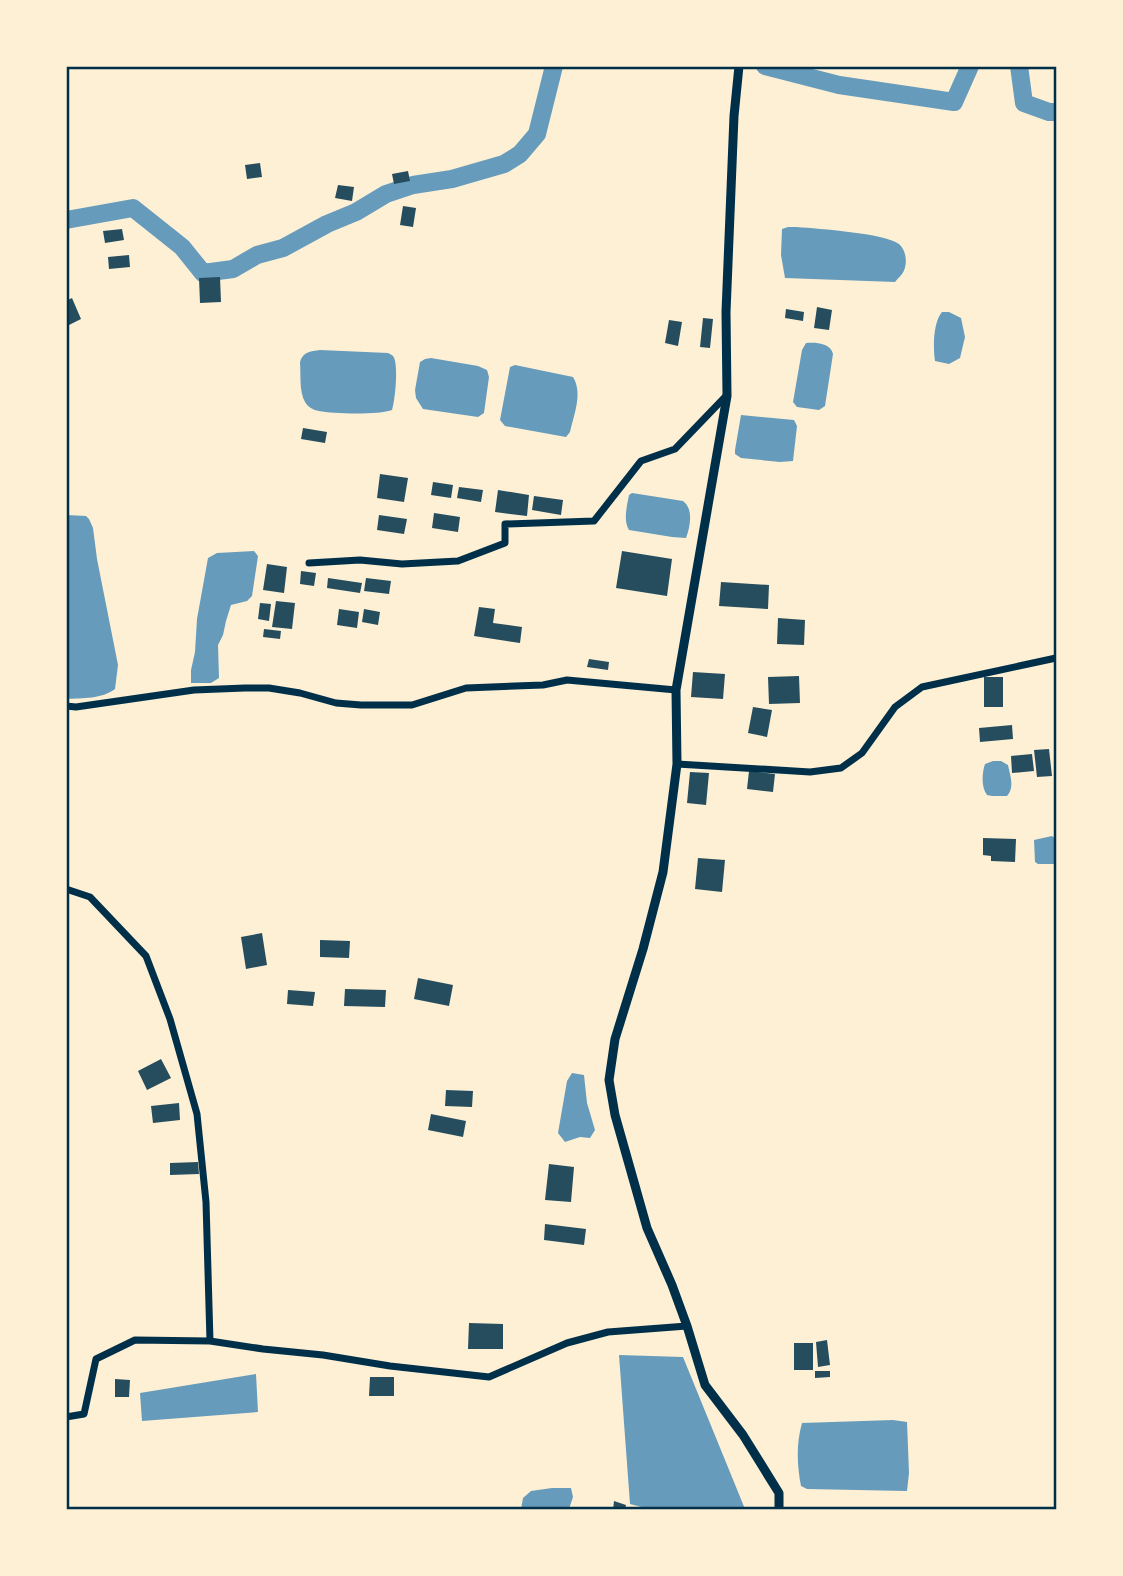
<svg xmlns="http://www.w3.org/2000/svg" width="1123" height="1576" viewBox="0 0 1123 1576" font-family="Lato,sans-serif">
<rect width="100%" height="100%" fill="#fdf0d5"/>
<!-- water -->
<path fill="#669bbc" d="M788,227h9c22,2 87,6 102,17 8,7 9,22 3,30 -2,3 -5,5 -7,8l-110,-4 -4,-23 1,-26z
M942,312h7l12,6 4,19 -5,21 -11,6 -14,-3c-2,-14 -2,-38 7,-49z
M806,343c9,-1 25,0 27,11l-8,52 -6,4 -22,-3 -4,-5 9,-52z
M320,350l68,3c2,1 4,2 5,3 6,7 2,45 -1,54 -12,5 -59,4 -73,1 -6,-1 -11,-4 -14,-9 -6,-11 -4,-27 -5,-39 2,-11 11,-12 20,-13z
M431,358l47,8 9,4 2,7 -5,36 -6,4 -55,-8 -7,-11 -1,-8 5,-28 5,-3z
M515,365l58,12c10,16 1,37 -3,55l-4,5 -61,-11 -5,-6 10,-53z
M741,415l53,5 3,6 -4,35 -13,1 -39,-4 -6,-4v-4z
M632,493l51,8c11,8 7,26 3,37l-14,-1 -43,-7c-6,-10 -2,-24 0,-35z
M67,515l19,1 3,3 4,9 4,31 21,106 -3,24c-13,10 -33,9 -48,10z
M254,551l4,5 -6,40 -5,5 -16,4 -5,16 -3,14 -5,10 1,33 -8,5h-20v-13l4,-18 2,-33 11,-61 9,-5z
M993,761h8l7,4c2,10 7,22 -1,31h-15l-5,-1c-6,-8 -5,-22 -2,-31z
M1052,836l4,3v22l-1,3h-17l-3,-2 -1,-22z
M572,1073l12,2 3,28 8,27 -5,8 -10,-1 -15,5 -7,-9 9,-52z
M619,1355l64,2 62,152h-96l-19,-5z
M256,1374l2,38 -116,9 -2,-28z
M893,1420l14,2 2,51 -2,18 -100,-2 -6,-3c-4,-21 -5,-42 1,-63z
M552,1488h19l2,9 -4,12h-48l2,-11 8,-7z"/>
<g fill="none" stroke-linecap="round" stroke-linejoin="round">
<!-- canal -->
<path stroke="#669bbc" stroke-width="18" d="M765,66l74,19 115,17 16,-36
M1019,66l5,37 25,9h7
M66,220l67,-12 49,39 21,26 30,-4 24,-14 26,-7 44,-24 29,-12 30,-18 27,-9 39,-6 52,-15 16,-10 17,-20 17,-68"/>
</g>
<!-- building -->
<path fill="#264d5e" d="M260,163l2,14 -15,2 -2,-14z
M408,171l2,10 -16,3 -2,-10z
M338,185l16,2 -2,14 -17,-3z
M403,206l13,2 -3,19 -13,-2z
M122,229l2,11 -19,3 -2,-12z
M129,255l1,12 -21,2 -1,-12z
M220,277l1,25 -21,1 -1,-25z
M72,298l9,21 -12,6 -3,-5v-19z
M817,307l15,3 -3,20 -15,-2z
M786,309l18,3 -1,9 -18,-3z
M703,318l10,1 -3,29 -10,-1z
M669,320l13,2 -4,24 -13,-3z
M303,428l24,4 -2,11 -24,-4z
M380,474l28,4 -4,24 -27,-4z
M433,482l20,3 -2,13 -20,-3z
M459,487l24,3 -2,12 -24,-4z
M498,490l31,5 -2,21 -32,-4z
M534,496l29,4 -2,15 -29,-5z
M434,513l26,4 -2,15 -26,-4z
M379,515l28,4 -3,15 -27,-4z
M622,551l50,8 -5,37 -51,-8z
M267,564l20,3 -3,26 -21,-3z
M301,571l15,2 -2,13 -14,-2z
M328,578l34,5 -2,10 -33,-5z
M366,578l25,3 -2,13 -25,-3z
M721,582l48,3 -1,24 -49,-3z
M276,601l19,2 -3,26 -20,-2z
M260,603l11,1 -2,17 -11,-2z
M479,607l16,2 -2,14 29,4 -2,16 -46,-7z
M339,609l20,3 -2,16 -20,-3z
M364,609l16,3 -2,13 -16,-3z
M778,618l27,2 -1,25 -27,-1z
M264,629l17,2 -1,8 -17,-2z
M589,659l20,3 -1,8 -21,-3z
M693,672l32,2 -2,25 -32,-2z
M799,676l1,27 -31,1 -1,-27z
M984,677h19v30h-19z
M753,707l19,3 -5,27 -19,-4z
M1012,725l1,14 -33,3 -1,-14z
M1049,749l3,27 -15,1 -3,-27z
M1032,754l2,17 -22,2 -1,-17z
M749,771l26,3 -2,18 -26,-3z
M690,772l19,1 -3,32 -19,-2z
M983,838l33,1 -1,23 -24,-1v-5l-8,-1z
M698,858l27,2 -3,32 -27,-3z
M262,933l5,32 -21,4 -5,-32z
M320,940l30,1 -1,17 -29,-1z
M418,978l35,7 -4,21 -35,-7z
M345,989l41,1 -1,17 -41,-1z
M288,990l27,2 -2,14 -26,-2z
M161,1059l10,19 -24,12 -9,-19z
M446,1090l27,1 -1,16 -27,-1z
M179,1103l1,17 -27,3 -2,-17z
M431,1114l35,7 -3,16 -35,-7z
M198,1162l1,12 -29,1v-12z
M549,1164l25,3 -3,35 -26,-2z
M545,1224l41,5 -2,16 -40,-5z
M469,1323l34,1v25h-35z
M827,1340l3,25 -12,2 -2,-25z
M794,1343h19v27h-19z
M815,1371h15v6l-15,1z
M370,1377h24v19h-25z
M115,1379l15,1 -1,17h-14z
M614,1501l12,4 -1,5h-12z"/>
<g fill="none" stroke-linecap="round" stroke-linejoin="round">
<!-- minor -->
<path stroke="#003049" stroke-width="7" d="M309,563l51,-3 42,4 56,-3 47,-18v-19l89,-3 47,-60 34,-12 51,-53
M66,706l10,1 118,-17 51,-2h24l31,5 36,10 25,2h51l54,-17 77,-3 24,-5 109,10
M677,764l133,8 31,-4 21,-15 33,-46 27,-20 134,-29
M66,889l24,8 56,59 24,63 27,95 9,88 4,139
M66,1417l18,-3 12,-55 39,-19 75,1 53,8 60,6 67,11 99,11 78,-34 41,-11 79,-6"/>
<!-- tertiary -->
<path stroke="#003049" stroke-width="9" d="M739,66l-5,50 -8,196 1,84 -51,294 1,74 -14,108 -20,77 -28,90 -6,41 6,35 32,113 25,57 15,41 18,59 38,50 36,58v17"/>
</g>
<!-- border -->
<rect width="1123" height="1576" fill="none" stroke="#fdf0d5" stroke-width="136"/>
<rect x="68" y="68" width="987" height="1440" fill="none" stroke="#003049" stroke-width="2.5"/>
</svg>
